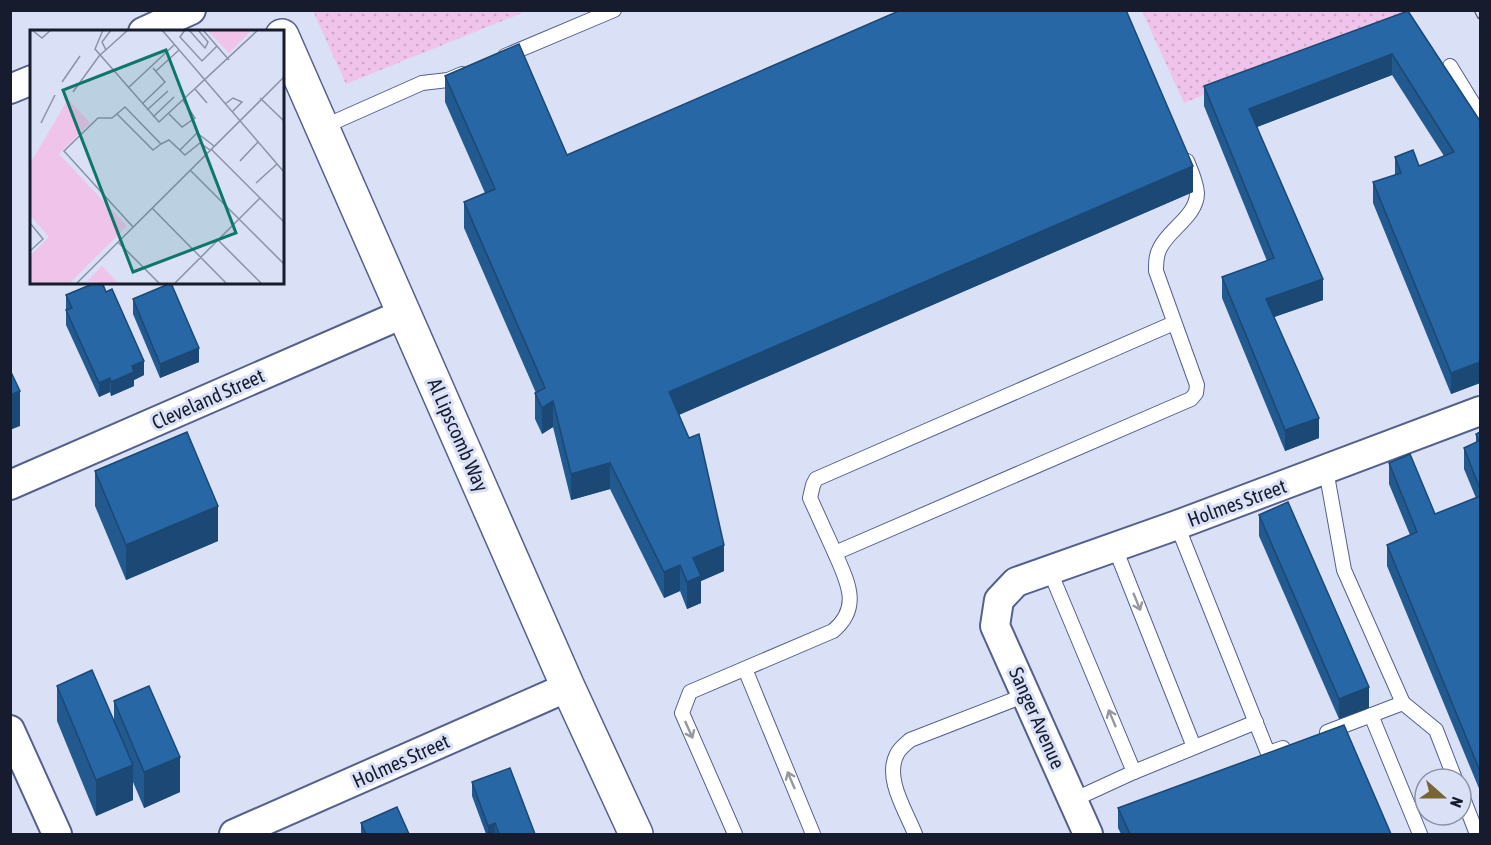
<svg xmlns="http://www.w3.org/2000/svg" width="1491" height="845" font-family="'Asap Condensed',sans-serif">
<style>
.grass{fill:url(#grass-dots)}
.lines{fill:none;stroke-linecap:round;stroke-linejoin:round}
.service-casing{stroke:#54618d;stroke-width:16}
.minor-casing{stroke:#54618d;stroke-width:32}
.tertiary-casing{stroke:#54618d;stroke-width:36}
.service{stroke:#fff;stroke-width:14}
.minor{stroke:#fff;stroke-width:28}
.tertiary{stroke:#fff;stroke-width:33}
.rail-casing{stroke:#595e72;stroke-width:7}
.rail{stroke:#dae1f6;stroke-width:4.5;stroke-dasharray:14;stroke-linecap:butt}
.wall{fill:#22598e}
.shaded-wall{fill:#1b4874}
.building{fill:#2767a5;stroke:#1b4874;stroke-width:1.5}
.oneway{stroke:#9698a1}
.labels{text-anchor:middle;stroke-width:6;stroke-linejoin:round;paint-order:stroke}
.street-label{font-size:20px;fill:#161b2e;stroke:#dae1f6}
.inset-road{fill:none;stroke:#8c92a6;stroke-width:1.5}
.view{fill:#0f766e;fill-opacity:0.15;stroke:#0f766e;stroke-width:3}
.inset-edge{fill:none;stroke:#161b2e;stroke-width:3}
</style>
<defs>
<pattern id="grass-dots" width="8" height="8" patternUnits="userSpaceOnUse" patternTransform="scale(1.5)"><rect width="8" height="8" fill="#f0c3ea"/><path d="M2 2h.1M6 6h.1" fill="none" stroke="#cda7c9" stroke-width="1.8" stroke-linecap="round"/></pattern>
</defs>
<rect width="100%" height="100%" fill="#dae1f6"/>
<g class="grass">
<polygon points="1407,10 1409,12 1184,103 1142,11"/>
<polygon points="313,11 527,11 346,84"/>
</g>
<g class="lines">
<defs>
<g id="service">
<polyline points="505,56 614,10"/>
<polyline points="1450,66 1480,115"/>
<polyline points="323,127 422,83 448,80 462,74"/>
<polyline points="1326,470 1344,570 1403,703 1436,730 1455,779"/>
<polyline points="1177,525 1268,753 1283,748"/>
<polyline points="1115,548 1194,747"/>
<polyline points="835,553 810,498 813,485 816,479 1174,323"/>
<polyline points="1049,569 1134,772"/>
<polyline points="745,669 813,834"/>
<polyline points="1371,715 1420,834"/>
<polyline points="1327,732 1403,703"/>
<polyline points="1461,793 1477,834"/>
<polyline points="1073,800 1134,772 1256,722"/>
<path d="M 735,834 L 682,713 L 690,692 L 833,631 C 862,607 847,581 835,553 L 1191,399 L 1196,393 L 1197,385 L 1156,271 C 1156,263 1156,255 1160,248 C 1169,229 1197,216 1197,193 C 1196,181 1191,171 1187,161"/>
<path d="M 915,834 C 906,811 884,778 897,754 C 900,748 906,744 910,740 L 1026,695"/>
</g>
<g id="minor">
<polyline points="143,32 191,10"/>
<polyline points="10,89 32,80"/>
<polyline points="10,485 405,313"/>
<polyline points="10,730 57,834"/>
<polyline points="234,834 568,687"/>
<polyline points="1088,834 995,626 999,600 1016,582 1177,525 1480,411"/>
</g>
<polyline id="tertiary" points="282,36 568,687 636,834"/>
</defs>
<use href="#service" class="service-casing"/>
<use href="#minor" class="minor-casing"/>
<use href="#tertiary" class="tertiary-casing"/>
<use href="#service" class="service"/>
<use href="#minor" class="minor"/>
<use href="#tertiary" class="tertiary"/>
<defs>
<polyline id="rail" points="1477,10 1480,16"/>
</defs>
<use href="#rail" class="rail-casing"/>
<use href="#rail" class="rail"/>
</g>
<g class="wall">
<polygon points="1408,11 1480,121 1480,383 1451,394 1373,203 1373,182 1395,175 1395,157 1419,166 1444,156 1392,75 1257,127 1323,300 1274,317 1319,438 1285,451 1222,298 1222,277 1267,261 1204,106 1204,86"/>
<polygon points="445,76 567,155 1193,192 679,415 724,571 701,581 701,603 687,609 680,591 664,598 610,489 571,500 553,427 542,434 535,419 535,393 536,393 464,228 464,202 485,193 445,102"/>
<polygon points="66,295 144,375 134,380 134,386 111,396 110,392 99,397 66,325"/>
<polygon points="133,299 199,362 160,378 133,314"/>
<polygon points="1480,432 1480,791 1387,566 1387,545 1410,535 1389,484 1389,463 1435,514 1476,498 1464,469 1464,448 1476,443 1476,434"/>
<polygon points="95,471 218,541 126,580 95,506"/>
<polygon points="1259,515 1369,708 1339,719 1259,536"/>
<polygon points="57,686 114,721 114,701 180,792 144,808 133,782 133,800 96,816 57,721"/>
<polygon points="472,782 535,834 486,834 472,796"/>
<polygon points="1118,808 1391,834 1121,834 1118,828"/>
<polygon points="361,823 409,834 361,834"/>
</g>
<g class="shaded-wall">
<polygon points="1392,54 1392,75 1249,130 1249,109"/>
<polygon points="1193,166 1193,192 669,419 669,392"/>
<polygon points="1323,279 1323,300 1266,320 1266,299"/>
<polygon points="199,348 199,362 160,378 160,364"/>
<polygon points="144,361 144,375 134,380 134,386 111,396 111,382 132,366"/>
<polygon points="1480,362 1480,383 1451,394 1451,373"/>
<polygon points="110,378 110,392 99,397 99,383"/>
<polygon points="20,391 20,426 10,430 10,395"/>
<polygon points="553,401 553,427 542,434 542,408"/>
<polygon points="1319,418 1319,438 1285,451 1285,430"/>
<polygon points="610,463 610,489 571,500 571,474"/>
<polygon points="218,506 218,541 126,580 126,545"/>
<polygon points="724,545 724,571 701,581 701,603 687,609 687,582 693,558"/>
<polygon points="680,565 680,591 664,598 664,572"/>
<polygon points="1369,687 1369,708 1339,719 1339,699"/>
<polygon points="180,757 180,792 144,808 144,772"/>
<polygon points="133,765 133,800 96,816 96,780"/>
<polygon points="495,823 495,834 488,834 488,826"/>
</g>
<g class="building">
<polygon points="901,10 1126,10 1193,166 669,392 689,438 699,434 724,545 693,558 701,576 687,582 680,565 664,572 610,463 571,474 553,401 542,408 535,393 545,388 464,202 495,189 445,76 519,44 567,155"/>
<polygon points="1408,11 1480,121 1480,362 1451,373 1373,182 1401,173 1395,157 1413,150 1419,166 1454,152 1392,54 1249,109 1323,279 1266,299 1319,418 1285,430 1222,277 1274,258 1204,86"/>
<polygon points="97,282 102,282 106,292 112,289 144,361 132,366 134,372 111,382 110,378 99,383 66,310 72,308 66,295"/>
<polygon points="171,283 199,348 160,364 133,299"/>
<polygon points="10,370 20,391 10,395"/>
<polygon points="187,432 218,506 126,545 95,471"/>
<polygon points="1480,432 1480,489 1464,448 1479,441 1476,434"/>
<polygon points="1410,454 1435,514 1480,496 1480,771 1387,545 1417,532 1389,463"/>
<polygon points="1288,502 1369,687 1339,699 1259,515"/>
<polygon points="92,670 133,765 96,780 57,686"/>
<polygon points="149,686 180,757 144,772 114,701"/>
<polygon points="1344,725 1391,834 1130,834 1118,808"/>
<polygon points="510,768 535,834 499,834 495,823 488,826 472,782"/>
<polygon points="397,807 409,834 366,834 361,823"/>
</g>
<defs><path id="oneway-shaft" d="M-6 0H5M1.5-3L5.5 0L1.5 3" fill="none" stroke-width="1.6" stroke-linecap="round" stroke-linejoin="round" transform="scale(1.5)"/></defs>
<g class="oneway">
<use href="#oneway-shaft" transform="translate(1137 602) rotate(68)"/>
<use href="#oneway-shaft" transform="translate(1112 718) rotate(-113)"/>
<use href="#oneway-shaft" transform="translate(689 730) rotate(66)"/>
<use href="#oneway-shaft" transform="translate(791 780) rotate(-113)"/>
</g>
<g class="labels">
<g class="street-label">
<text transform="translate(208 399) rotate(-24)" y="7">Cleveland Street</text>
<text transform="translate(458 435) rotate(66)" y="7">Al Lipscomb Way</text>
<text transform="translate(1237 503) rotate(-20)" y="7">Holmes Street</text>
<text transform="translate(1037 718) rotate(66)" y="7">Sanger Avenue</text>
<text transform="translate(401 761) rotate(-24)" y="7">Holmes Street</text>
</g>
</g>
<g transform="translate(30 30)">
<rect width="254" height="254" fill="#dae1f6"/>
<path d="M 177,0 L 222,0 L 199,23 ZM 38,69 L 60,93 L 29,124 L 97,196 L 40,253 L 4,253 L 0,249 L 0,226 L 19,207 L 0,185 L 0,134 ZM 72,236 L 88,253 L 57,251 Z" fill="#f0c3ea"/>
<path class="inset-road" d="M 2,0 L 12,8 L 21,0M 73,0 L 65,19 L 129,92 L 228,0M 132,0 L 254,142M 155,0 L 150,7 L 172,31 L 187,16M 159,0 L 175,18 L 178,12 L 168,0M 173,0 L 199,30M 76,20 L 72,12 L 81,0M 126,41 L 149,20M 32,52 L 50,26M 98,58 L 144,15M 165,59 L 177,73M 43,62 L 69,26 L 98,0M 230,68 L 254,91M 112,74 L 135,52 L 123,38M 195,74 L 203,68 L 212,72 L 202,82M 117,80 L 138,61M 87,84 L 123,120 L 131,114M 139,84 L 152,97 L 165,88 L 153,70M 123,87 L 144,67M 11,93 L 25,65M 181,119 L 254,192M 150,120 L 167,103 L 184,116M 210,131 L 228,112M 160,140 L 254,234M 226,153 L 247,134M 122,178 L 196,253M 0,193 L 13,209 L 0,221M 103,197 L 34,121 L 68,88 L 82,88 L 95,77 L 131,114 L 139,110 L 155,125 L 170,113 L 180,120M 188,210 L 231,253M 88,212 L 129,253M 47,253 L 254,47M 145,253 L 230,168"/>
<path class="view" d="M 136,20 L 206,203 L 103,242 L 33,60 Z"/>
<rect width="254" height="254" class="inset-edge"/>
</g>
<rect width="1491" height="845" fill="none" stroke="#161b2e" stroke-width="24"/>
<g transform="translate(1443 797) rotate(111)"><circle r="28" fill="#dae1f6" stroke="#8c92a6" stroke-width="1.5"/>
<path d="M0-4.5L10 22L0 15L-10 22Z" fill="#776634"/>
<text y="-9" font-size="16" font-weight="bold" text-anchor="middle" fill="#161b2e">N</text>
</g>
</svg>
